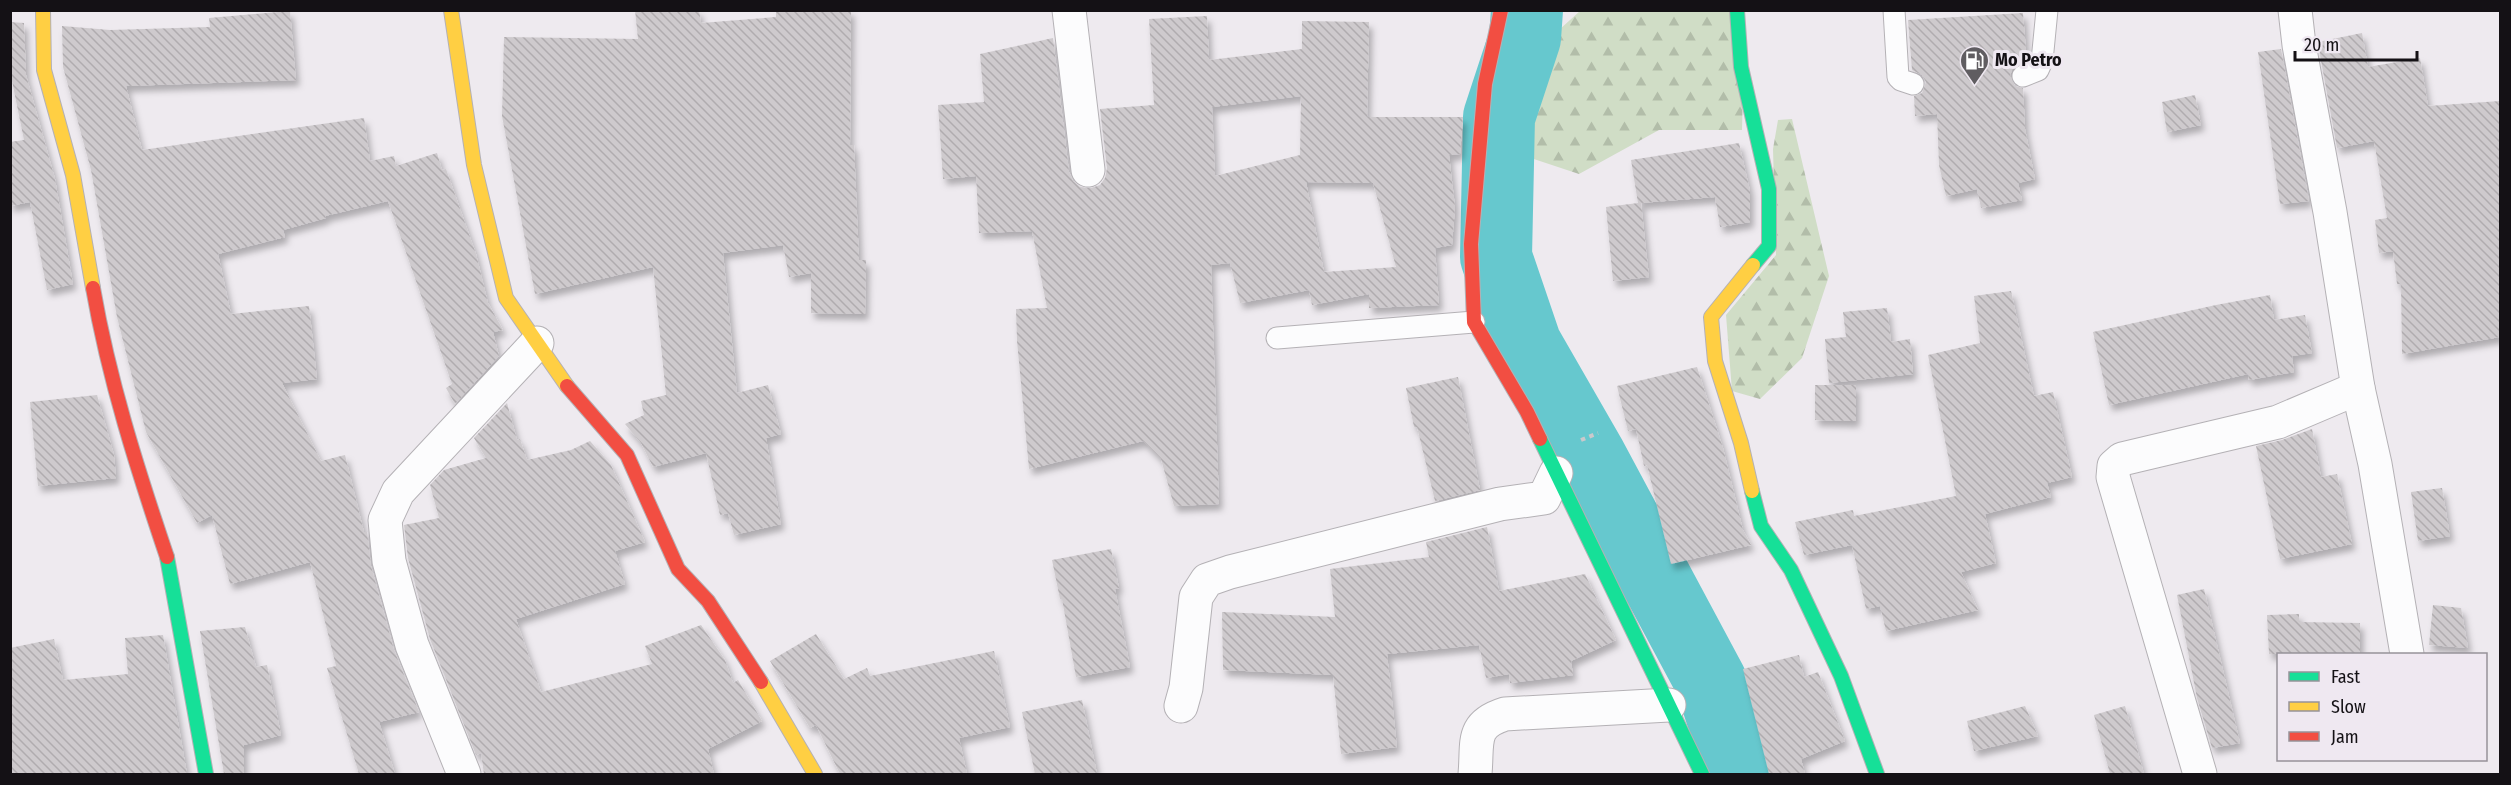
<svg xmlns="http://www.w3.org/2000/svg" width="2511" height="785" font-family="'Fira Sans Condensed',sans-serif">
<style>
.forest{fill:url(#forest-firs)}
.lines{fill:none;stroke-linecap:round;stroke-linejoin:round}
.river{stroke:#66c8ce;stroke-width:72}
.building{fill:url(#building-back-hatch);fill-rule:evenodd;filter:url(#shadow)}
.lane-casing{stroke:#b4b1b5;stroke-width:23}
.street-casing{stroke:#b4b1b5;stroke-width:35}
.fast-casing{stroke:#b4b1b5;stroke-width:16}
.slow-casing{stroke:#b4b1b5;stroke-width:16}
.jam-casing{stroke:#b4b1b5;stroke-width:16}
.path{stroke:#cbc9cb;stroke-width:4;stroke-dasharray:4.5 4.5;stroke-linecap:butt}
.lane{stroke:#fcfcfd;stroke-width:21}
.street{stroke:#fcfcfd;stroke-width:33}
.fast{stroke:#16e098;stroke-width:14}
.slow{stroke:#ffcf43;stroke-width:14}
.jam{stroke:#f24e42;stroke-width:14}
.labels{text-anchor:middle;stroke-width:6;stroke-linejoin:round;paint-order:stroke}
.poi-label{font-size:18px;font-weight:bold;fill:#141115;stroke:#efe8f1;text-anchor:start}
</style>
<defs>
<pattern id="forest-firs" width="22" height="20" patternUnits="userSpaceOnUse" patternTransform="scale(1.5)"><rect width="22" height="20" fill="#d0ddc6"/><path d="M5 1l3.5 6h-7zM16 11l3.5 6h-7z" fill="#b2bda9"/></pattern>
<pattern id="building-back-hatch" width="6" height="6" patternUnits="userSpaceOnUse" patternTransform="scale(1.5)"><rect width="6" height="6" fill="#cecacd"/><path d="M-1 5l2 2M0 0l6 6M5-1l2 2" fill="none" stroke="#b0acaf"/></pattern>
<filter id="shadow"><feDropShadow dx="3.5" dy="6" stdDeviation="3" flood-color="#0004"/></filter>
</defs>
<rect width="100%" height="100%" fill="#eeeaef"/>
<g class="forest">
<polygon points="1580,11 1745,11 1742,130 1659,130 1579,174 1513,152 1509,107 1539,48"/>
<polygon points="1792,119 1829,276 1802,358 1760,399 1732,391 1726,315 1776,255 1773,149 1778,120"/>
</g>
<g class="lines">
<polyline class="river" points="1527,10 1525,38 1499,117 1496,257 1526,345 1591,458 1711,682 1741,774"/>
</g>
<g class="building">
<polygon points="635,10 699,10 701,23 776,17 776,10 851,10 850,145 854,145 859,260 866,260 865,314 811,313 811,273 789,277 783,245 723,253 737,393 768,385 781,434 766,438 781,524 734,535 728,513 720,515 706,453 653,467 641,443 625,424 644,415 641,401 666,395 653,267 535,294 502,116 504,37 638,39"/>
<polygon points="290,11 296,80 126,86 142,150 364,118 370,161 394,156 396,166 437,153 442,170 446,169 476,254 488,303 503,330 493,332 499,356 455,404 446,388 452,384 388,201 325,216 326,218 283,230 285,237 218,254 231,314 309,306 317,379 282,383 321,461 345,455 364,532 367,532 371,566 394,650 419,712 379,722 395,774 359,774 327,668 336,666 310,562 230,584 212,515 197,523 146,432 117,317 91,170 63,67 62,26 110,30 210,27 209,18"/>
<polygon points="2023,13 2026,51 2021,52 2022,63 2013,68 2010,75 2015,86 2023,88 2025,129 2035,179 2018,183 2022,200 1981,208 1977,189 1946,196 1939,165 1937,114 1915,116 1914,96 1922,93 1926,82 1922,75 1912,70 1908,20"/>
<path d="M 1207,16 L 1209,60 L 1302,49 L 1302,21 L 1369,22 L 1367,117 L 1463,117 L 1460,154 L 1449,155 L 1455,207 L 1452,245 L 1435,248 L 1439,305 L 1369,308 L 1369,294 L 1312,305 L 1309,290 L 1240,303 L 1230,263 L 1211,265 L 1219,504 L 1174,506 L 1161,459 L 1143,441 L 1029,469 L 1017,341 L 1016,309 L 1047,308 L 1032,231 L 979,233 L 976,176 L 943,179 L 938,105 L 984,102 L 980,54 L 1053,38 L 1069,172 L 1073,181 L 1080,187 L 1091,188 L 1100,185 L 1105,178 L 1107,168 L 1100,109 L 1154,105 L 1149,19 ZM 1301,96 L 1300,155 L 1215,176 L 1212,107 ZM 1306,182 L 1373,183 L 1396,267 L 1324,272 Z"/>
<polygon points="10,22 24,23 26,75 55,179 73,284 47,290 30,202 10,206 10,142 24,140 10,71"/>
<polygon points="2362,33 2368,67 2420,58 2428,106 2500,101 2500,337 2402,354 2401,284 2397,284 2393,251 2379,253 2375,220 2387,218 2374,141 2337,148 2318,44 2318,42"/>
<polygon points="2281,49 2309,201 2280,204 2258,52"/>
<polygon points="2195,95 2201,125 2167,132 2162,102"/>
<polygon points="1739,143 1750,191 1750,222 1720,227 1715,197 1641,203 1649,277 1613,281 1606,207 1638,203 1631,160"/>
<polygon points="2011,291 2034,396 2053,392 2072,477 2047,483 2051,497 1985,514 1996,563 1961,572 1978,610 1886,631 1880,606 1866,609 1852,545 1804,555 1795,522 1853,510 1854,516 1956,496 1928,355 1980,343 1974,296"/>
<polygon points="2270,295 2274,320 2305,315 2312,353 2292,356 2294,372 2249,380 2248,374 2109,405 2093,332 2216,305"/>
<polygon points="1887,308 1891,342 1910,339 1913,374 1829,383 1825,339 1846,337 1843,312"/>
<polygon points="1697,367 1723,448 1743,530 1751,545 1671,564 1647,465 1644,466 1636,429 1628,431 1617,386"/>
<polygon points="1458,377 1480,490 1435,501 1417,427 1414,427 1406,388"/>
<polygon points="1815,385 1856,385 1856,421 1815,420"/>
<polygon points="97,395 114,455 116,478 38,486 30,402"/>
<polygon points="507,403 517,440 520,439 527,460 571,450 590,441 611,465 645,542 615,551 625,584 516,619 541,692 652,664 645,646 701,625 725,660 733,683 738,680 762,721 708,749 714,774 484,774 481,753 476,755 430,639 408,558 404,525 439,518 430,485 444,470 486,458 474,438"/>
<polygon points="2312,429 2321,477 2337,474 2352,544 2280,559 2256,446 2282,440"/>
<polygon points="2442,488 2450,536 2418,541 2411,492"/>
<polygon points="1487,527 1499,591 1585,574 1616,640 1571,661 1573,675 1510,683 1509,674 1486,678 1479,645 1387,654 1397,747 1341,754 1333,675 1223,670 1222,612 1335,617 1330,569 1429,557 1426,542"/>
<polygon points="1111,549 1119,588 1115,589 1130,667 1076,677 1062,599 1060,599 1052,560"/>
<polygon points="2204,589 2240,743 2212,748 2197,698 2177,595"/>
<polygon points="2433,605 2461,608 2468,648 2429,645"/>
<polygon points="2299,614 2299,622 2360,623 2360,654 2269,654 2267,615"/>
<polygon points="245,627 256,667 267,665 281,735 244,745 244,774 224,774 200,631"/>
<polygon points="816,634 844,679 867,668 870,676 994,651 1010,727 959,738 967,774 840,774 816,725 810,728 770,661"/>
<polygon points="163,635 187,774 10,774 10,648 54,639 63,680 128,674 125,638"/>
<polygon points="1799,655 1804,677 1818,672 1845,741 1801,759 1805,774 1769,774 1743,669"/>
<polygon points="1082,700 1097,774 1035,774 1022,712"/>
<polygon points="2025,706 2038,736 1974,751 1967,721"/>
<polygon points="2125,706 2144,774 2110,774 2094,715"/>
</g>
<g class="lines">
<defs>
<g id="lane">
<polyline points="1894,10 1898,77 1901,80 1913,84"/>
<polyline points="2023,76 2038,70 2042,61 2047,10"/>
<polyline points="1277,338 1474,322"/>
</g>
<g id="street">
<polyline points="1069,10 1088,170"/>
<polyline points="2295,10 2299,45 2330,212 2358,388 2375,464 2407,654"/>
<polyline points="1181,706 1186,688 1196,597 1207,580 1230,572 1500,504 1544,498 1556,473"/>
<polyline points="464,774 412,645 389,561 385,520 398,492 537,343"/>
<path d="M 1475,774 C 1478,742 1470,725 1505,714 L 1669,705"/>
<polyline points="2200,774 2113,477 2114,466 2122,459 2278,422 2358,388"/>
</g>
<g id="fast">
<polyline points="1737,10 1741,67 1769,189 1769,246 1753,265"/>
<polyline points="1540,439 1702,774"/>
<polyline points="1752,491 1761,526 1791,570 1841,676 1877,774"/>
<polyline points="167,557 206,774"/>
</g>
<g id="slow">
<polyline points="43,10 44,70 73,175 93,288"/>
<polyline points="451,10 474,165 506,298 567,386"/>
<polyline points="1752,491 1741,443 1715,361 1711,317 1753,265"/>
<polyline points="761,682 815,774"/>
</g>
<g id="jam">
<polyline points="1501,10 1485,84 1471,244 1474,322 1527,412 1540,439"/>
<path d="M 93,288 C 109,380 137,468 167,557"/>
<polyline points="567,386 627,455 678,569 708,601 761,682"/>
</g>
</defs>
<use href="#lane" class="lane-casing"/>
<use href="#street" class="street-casing"/>
<use href="#fast" class="fast-casing"/>
<use href="#slow" class="slow-casing"/>
<use href="#jam" class="jam-casing"/>
<polyline class="path" points="1581,440 1598,433"/>
<use href="#lane" class="lane"/>
<use href="#street" class="street"/>
<use href="#fast" class="fast"/>
<use href="#slow" class="slow"/>
<use href="#jam" class="jam"/>
</g>
<defs>
<symbol id="fuel-pin" viewBox="-11 -11 22 30"><path d="M0 17L-7.5 6A9.5 9.5 0 1 1 7.5 6Z" fill="#605d61" stroke="#efe8f1"/><path d="M-5.5-6h7V0h2V4h1.3V-2.5L3-4.5l.8-.8L6-3V5H2.5V1h-1V6h-7ZM-4.2-4.7v3.2H.2V-4.7Z" fill="#fff"/></symbol>
</defs>
<g fill-rule="evenodd">
<use href="#fuel-pin" x="1958" y="44" width="33" height="45"/>
</g>
<g class="labels">
<g class="poi-label">
<text x="1995" y="66">Mo Petro</text>
</g>
</g>
<rect width="2511" height="785" fill="none" stroke="#141115" stroke-width="24"/>
<rect x="2277" y="653" width="210" height="108" fill="#efe8f1" stroke="#979299" stroke-width="1.5"/>
<rect x="2289" y="672" width="30" height="9" fill="#16e098" stroke="#979299" stroke-width="1.5"/>
<text x="2331" y="683" font-size="18" fill="#141115">Fast</text>
<rect x="2289" y="702" width="30" height="9" fill="#ffcf43" stroke="#979299" stroke-width="1.5"/>
<text x="2331" y="713" font-size="18" fill="#141115">Slow</text>
<rect x="2289" y="732" width="30" height="9" fill="#f24e42" stroke="#979299" stroke-width="1.5"/>
<text x="2331" y="743" font-size="18" fill="#141115">Jam</text>
<path d="M2295 51v9h122v-9" fill="none" stroke="#141115" stroke-width="3"/>
<text x="2304" y="51" font-size="18" fill="#141115" stroke="#efe8f1" stroke-width="4.5" paint-order="stroke">20 m</text>
</svg>
